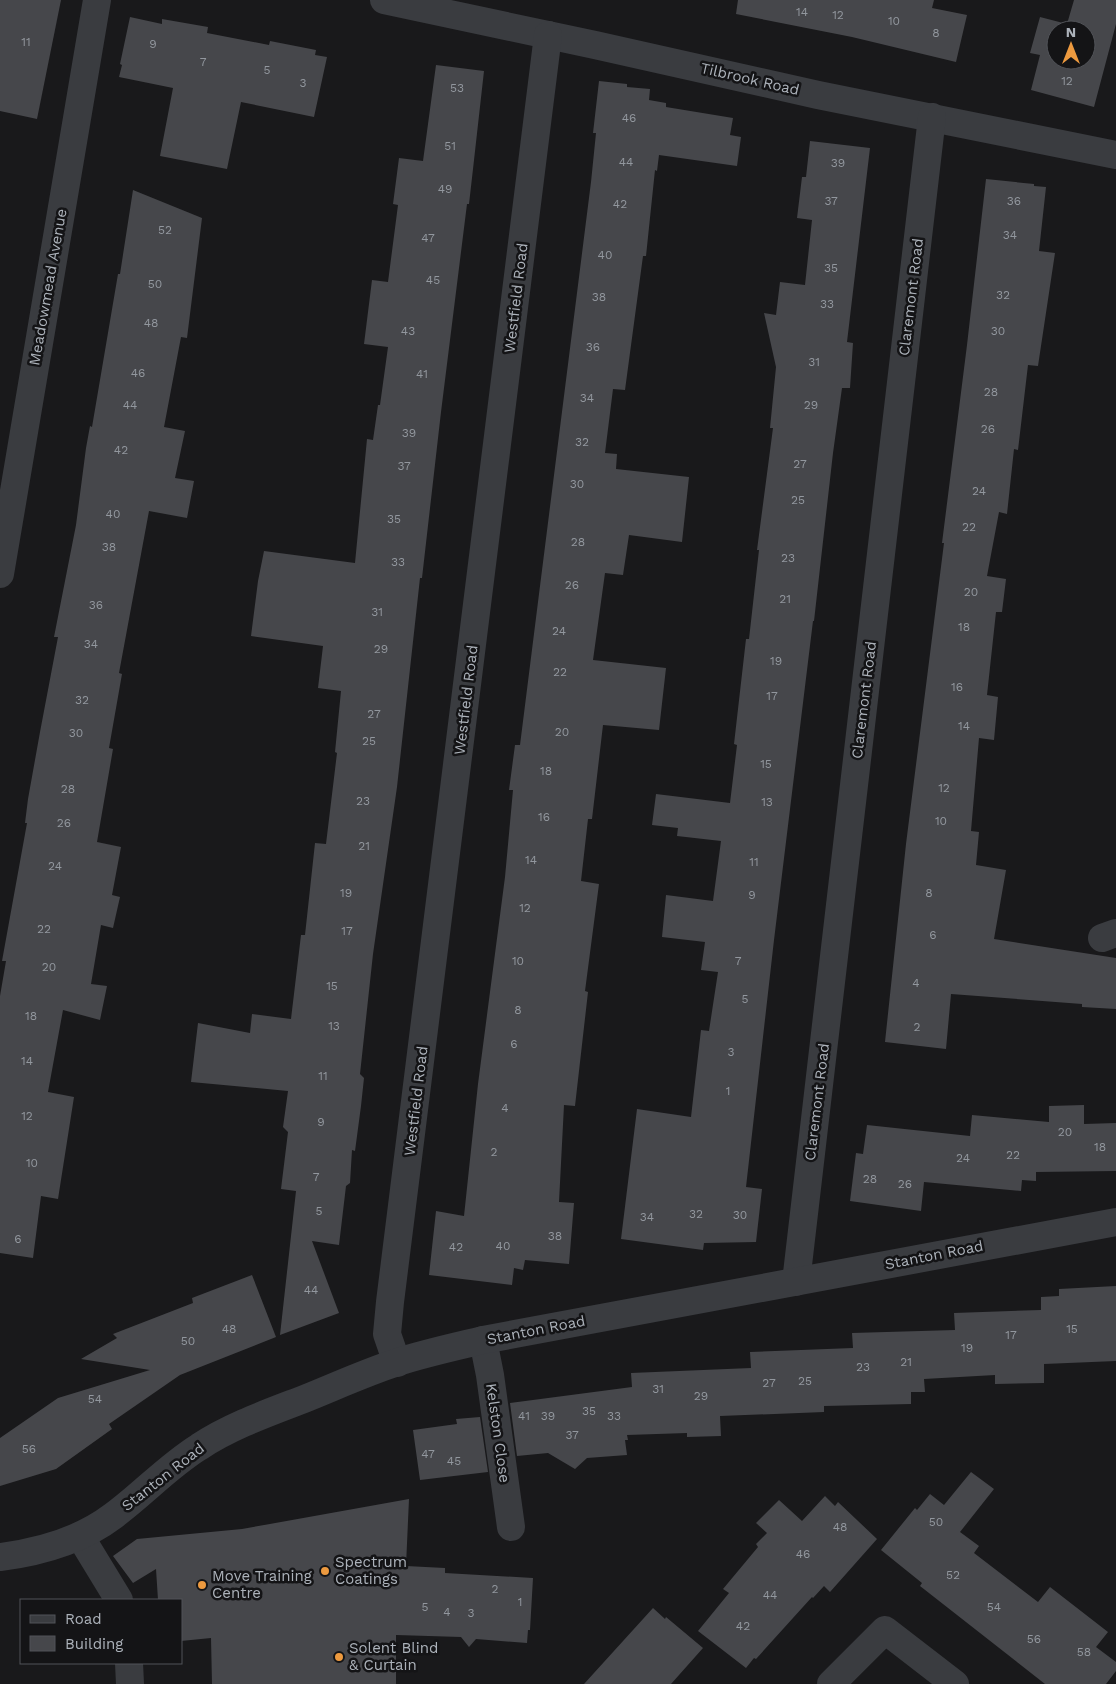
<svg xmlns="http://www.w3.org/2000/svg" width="1116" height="1684" font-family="'Work Sans',sans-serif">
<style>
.building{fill:#46474b;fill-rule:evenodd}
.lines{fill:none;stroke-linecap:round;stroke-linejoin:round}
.minor{stroke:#3a3c40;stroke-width:28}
.poi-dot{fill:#ed9a3f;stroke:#141416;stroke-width:2}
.labels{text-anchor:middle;stroke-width:5;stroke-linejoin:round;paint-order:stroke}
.number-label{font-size:12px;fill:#92979e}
.street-label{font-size:15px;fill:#acb2ba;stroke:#141416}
.poi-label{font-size:15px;fill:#acb2ba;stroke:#141416;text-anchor:start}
</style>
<rect width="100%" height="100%" fill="#19191b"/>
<g class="building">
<polygon points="0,0 61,0 37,119 0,111"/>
<polygon points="738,0 934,0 932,8 967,15 956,62 852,37 736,14"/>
<path d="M 1074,0 L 1116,0 L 1116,24 L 1094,107 L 1031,90 L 1040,55 L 1030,53 L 1040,17 L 1067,24 ZM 1056,30 L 1086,30 L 1086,60 L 1056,60 Z"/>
<polygon points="130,17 162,24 162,19 208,27 207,33 269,45 270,41 316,50 315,55 327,57 314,117 241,102 227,169 160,156 173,88 119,77 122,65 120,64"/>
<polygon points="436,65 484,71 473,169 469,204 467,204 441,412 422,578 420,578 397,787 373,954 360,1074 364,1078 361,1106 355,1151 352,1150 350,1183 346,1186 339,1245 312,1241 339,1313 280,1335 296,1191 281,1189 288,1132 283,1127 288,1091 191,1082 198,1023 250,1033 252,1014 291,1019 301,935 305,935 315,843 326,844 337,753 335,752 341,691 318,688 323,646 251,636 258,581 264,551 355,563 367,439 373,440 378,405 380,405 388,347 364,344 372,280 388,282 398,205 393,204 399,158 423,161"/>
<polygon points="599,81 627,84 627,87 650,89 649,100 666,103 666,107 733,118 730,135 741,137 737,166 659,155 657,171 655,170 646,256 643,256 625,390 613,389 605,453 617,454 616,469 689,477 682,542 629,535 623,575 605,573 593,660 666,668 659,730 603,725 592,819 588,819 581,881 599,884 585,991 588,992 575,1106 564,1105 559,1202 574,1203 569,1264 525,1260 523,1270 514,1268 512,1285 429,1275 436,1211 464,1216 478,1084 505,877 513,790 509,790 515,745 520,745 539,594 591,182 596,133 593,133"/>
<polygon points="810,141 870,148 847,342 853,343 850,388 842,388 833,453 814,621 813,621 774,940 746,1187 762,1189 756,1242 704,1243 703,1250 621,1239 637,1109 691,1117 701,1030 709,1031 718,972 701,970 705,942 662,937 666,895 713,901 721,841 677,836 678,828 652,825 656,794 730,803 737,745 734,744 746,639 749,639 759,550 757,550 773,428 770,428 776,367 764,313 776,315 780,282 805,285 812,220 797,218 802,177 806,177"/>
<polygon points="986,179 1034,184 1034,186 1046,187 1039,251 1055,253 1038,366 1028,365 1018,450 1014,449 1007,514 999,512 987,576 1006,579 1002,612 996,612 987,695 998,697 994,740 979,738 971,831 979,832 976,865 1006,870 994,939 1116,958 1116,1009 1082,1007 1082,1004 951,994 946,1049 885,1042 906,844 944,543 942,543 967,345"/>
<polygon points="133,190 202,218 187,338 181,337 164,427 185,431 175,478 194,481 187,518 149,511 119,673 122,674 109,748 113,749 97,842 121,847 112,895 120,897 113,928 101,925 91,984 107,986 100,1020 63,1010 48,1092 74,1097 58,1199 41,1196 33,1258 0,1253 0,996 6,961 2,961 27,823 25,823 28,799 40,732 58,637 54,637 76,525 86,448 90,426 92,427 118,274 120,274"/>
<polygon points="1084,1105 1084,1124 1116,1123 1116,1171 1036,1172 1036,1181 1022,1180 1021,1191 924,1182 921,1211 850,1201 856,1153 863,1154 867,1125 970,1136 972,1115 1049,1122 1049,1106"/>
<polygon points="252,1275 276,1337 180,1375 109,1424 112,1429 56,1469 0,1486 0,1438 58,1398 150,1370 81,1359 117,1338 113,1334 193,1303 192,1298"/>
<polygon points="1116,1286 1116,1361 1044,1364 1044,1383 995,1384 995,1375 924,1379 925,1392 911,1392 911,1404 824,1406 824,1412 720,1416 721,1436 687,1437 687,1433 627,1435 628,1440 625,1440 627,1455 587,1458 575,1469 548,1453 517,1456 510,1403 632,1387 631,1373 751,1368 750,1352 853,1348 852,1333 955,1330 954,1313 1041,1310 1041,1297 1059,1296 1059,1289"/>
<polygon points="480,1417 488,1472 420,1480 413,1430 457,1424 456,1419"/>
<polygon points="971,1472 994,1489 960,1532 979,1546 974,1553 1038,1602 1050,1587 1108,1632 1096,1647 1116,1662 1116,1671 1106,1684 1045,1684 920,1586 922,1583 881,1550 915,1508 917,1510 930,1494 944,1505"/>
<polygon points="825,1496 835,1506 838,1502 877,1539 830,1592 824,1586 813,1598 812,1597 756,1659 754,1658 746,1668 698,1631 729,1593 723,1589 758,1547 756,1544 767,1533 756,1523 779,1500 802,1521"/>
<polygon points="409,1499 406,1566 445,1568 445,1573 533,1578 530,1630 528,1630 527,1643 476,1639 469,1647 461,1637 396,1635 396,1684 212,1684 211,1638 181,1641 181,1600 158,1600 156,1569 133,1583 113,1556 137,1539 242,1529"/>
<polygon points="653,1608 665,1619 666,1617 703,1648 671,1684 584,1684"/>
</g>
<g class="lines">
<g class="minor">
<polyline points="384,0 595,45 818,95 1116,155"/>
<polyline points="0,574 97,0"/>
<polyline points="1102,938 1116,933"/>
<polyline points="796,1282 932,117"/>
<polyline points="483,1340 490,1375 511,1527"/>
<polyline points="397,1363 387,1334 390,1302 548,35"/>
<polyline points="80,1536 119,1600"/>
<path d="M 0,1557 C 40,1552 80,1541 113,1516 C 143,1494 167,1467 199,1447 C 229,1427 265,1414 299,1401 C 332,1388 364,1373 398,1362 C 426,1353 454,1347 483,1340 L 1116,1222"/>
<polyline points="129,1663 130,1684"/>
<polyline points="831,1684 885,1630 955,1684"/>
</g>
</g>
<g class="poi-dot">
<circle cx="325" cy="1571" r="5"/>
<circle cx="202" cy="1585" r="5"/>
<circle cx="339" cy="1657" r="5"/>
</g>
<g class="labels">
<g class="number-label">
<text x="802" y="16">14</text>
<text x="838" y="19">12</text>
<text x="894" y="25">10</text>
<text x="936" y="37">8</text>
<text x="26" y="46">11</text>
<text x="153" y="48">9</text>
<text x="203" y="66">7</text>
<text x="267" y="74">5</text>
<text x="1067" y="85">12</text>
<text x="303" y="87">3</text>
<text x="457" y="92">53</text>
<text x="629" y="122">46</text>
<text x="450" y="150">51</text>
<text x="626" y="166">44</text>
<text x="838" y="167">39</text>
<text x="445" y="193">49</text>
<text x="831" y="205">37</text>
<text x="1014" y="205">36</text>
<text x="620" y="208">42</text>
<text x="165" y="234">52</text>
<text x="1010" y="239">34</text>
<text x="428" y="242">47</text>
<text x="605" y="259">40</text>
<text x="831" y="272">35</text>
<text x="433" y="284">45</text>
<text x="155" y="288">50</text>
<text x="1003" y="299">32</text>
<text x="599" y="301">38</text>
<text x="827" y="308">33</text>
<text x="151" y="327">48</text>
<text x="408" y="335">43</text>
<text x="998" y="335">30</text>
<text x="593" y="351">36</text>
<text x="814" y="366">31</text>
<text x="138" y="377">46</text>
<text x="422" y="378">41</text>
<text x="991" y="396">28</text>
<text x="587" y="402">34</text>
<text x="130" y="409">44</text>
<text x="811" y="409">29</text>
<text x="988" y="433">26</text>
<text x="409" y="437">39</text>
<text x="582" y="446">32</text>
<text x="121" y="454">42</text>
<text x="800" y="468">27</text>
<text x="404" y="470">37</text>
<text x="577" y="488">30</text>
<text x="979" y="495">24</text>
<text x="798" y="504">25</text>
<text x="113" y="518">40</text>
<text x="394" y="523">35</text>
<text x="969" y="531">22</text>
<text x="578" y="546">28</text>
<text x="109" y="551">38</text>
<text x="788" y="562">23</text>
<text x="398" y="566">33</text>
<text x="572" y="589">26</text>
<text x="971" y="596">20</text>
<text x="785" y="603">21</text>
<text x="96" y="609">36</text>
<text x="377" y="616">31</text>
<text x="964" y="631">18</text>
<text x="559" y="635">24</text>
<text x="91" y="648">34</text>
<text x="381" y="653">29</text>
<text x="776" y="665">19</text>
<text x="560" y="676">22</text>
<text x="957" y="691">16</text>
<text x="772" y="700">17</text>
<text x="82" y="704">32</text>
<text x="374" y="718">27</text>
<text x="964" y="730">14</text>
<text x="562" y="736">20</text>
<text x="76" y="737">30</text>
<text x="369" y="745">25</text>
<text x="766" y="768">15</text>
<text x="546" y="775">18</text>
<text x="944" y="792">12</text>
<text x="68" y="793">28</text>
<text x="363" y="805">23</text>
<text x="767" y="806">13</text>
<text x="544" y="821">16</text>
<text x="941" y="825">10</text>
<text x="64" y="827">26</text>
<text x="364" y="850">21</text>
<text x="531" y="864">14</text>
<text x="754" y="866">11</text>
<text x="55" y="870">24</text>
<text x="346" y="897">19</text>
<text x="929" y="897">8</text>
<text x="752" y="899">9</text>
<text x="525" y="912">12</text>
<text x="44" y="933">22</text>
<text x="347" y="935">17</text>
<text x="933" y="939">6</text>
<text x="518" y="965">10</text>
<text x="738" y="965">7</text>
<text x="49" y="971">20</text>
<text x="916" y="987">4</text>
<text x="332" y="990">15</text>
<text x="745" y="1003">5</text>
<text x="518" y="1014">8</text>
<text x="31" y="1020">18</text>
<text x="334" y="1030">13</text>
<text x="917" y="1031">2</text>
<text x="514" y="1048">6</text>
<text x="731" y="1056">3</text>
<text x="27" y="1065">14</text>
<text x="323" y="1080">11</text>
<text x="728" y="1095">1</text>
<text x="505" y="1112">4</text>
<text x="27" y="1120">12</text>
<text x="321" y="1126">9</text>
<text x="1065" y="1136">20</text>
<text x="1100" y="1151">18</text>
<text x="494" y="1156">2</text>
<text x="1013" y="1159">22</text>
<text x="963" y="1162">24</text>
<text x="32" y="1167">10</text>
<text x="316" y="1181">7</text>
<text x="870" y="1183">28</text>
<text x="905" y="1188">26</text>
<text x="319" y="1215">5</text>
<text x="696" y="1218">32</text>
<text x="740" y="1219">30</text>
<text x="647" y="1221">34</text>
<text x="555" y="1240">38</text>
<text x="18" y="1243">6</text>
<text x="503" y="1250">40</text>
<text x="456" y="1251">42</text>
<text x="311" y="1294">44</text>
<text x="229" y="1333">48</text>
<text x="1072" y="1333">15</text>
<text x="1011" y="1339">17</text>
<text x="188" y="1345">50</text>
<text x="967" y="1352">19</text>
<text x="906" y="1366">21</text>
<text x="863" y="1371">23</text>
<text x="805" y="1385">25</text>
<text x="769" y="1387">27</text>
<text x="658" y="1393">31</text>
<text x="701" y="1400">29</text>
<text x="95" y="1403">54</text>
<text x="589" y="1415">35</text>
<text x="524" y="1420">41</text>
<text x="548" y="1420">39</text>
<text x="614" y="1420">33</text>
<text x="572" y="1439">37</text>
<text x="29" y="1453">56</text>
<text x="428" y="1458">47</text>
<text x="454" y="1465">45</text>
<text x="936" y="1526">50</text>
<text x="840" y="1531">48</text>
<text x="803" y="1558">46</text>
<text x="953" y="1579">52</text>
<text x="495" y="1593">2</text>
<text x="770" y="1599">44</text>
<text x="520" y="1606">1</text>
<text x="425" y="1611">5</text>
<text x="994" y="1611">54</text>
<text x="447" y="1616">4</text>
<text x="471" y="1617">3</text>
<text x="743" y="1630">42</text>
<text x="1034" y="1643">56</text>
<text x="1084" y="1656">58</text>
</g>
<g class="street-label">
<text transform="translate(750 79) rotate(13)" y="5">Tilbrook Road</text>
<text transform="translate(48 287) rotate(-80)" y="5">Meadowmead Avenue</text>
<text transform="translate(911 297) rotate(-83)" y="5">Claremont Road</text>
<text transform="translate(516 298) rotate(-83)" y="5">Westfield Road</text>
<text transform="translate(466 700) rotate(-83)" y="5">Westfield Road</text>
<text transform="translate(864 700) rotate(-83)" y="5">Claremont Road</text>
<text transform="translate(416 1101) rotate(-83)" y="5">Westfield Road</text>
<text transform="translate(817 1102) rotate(-83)" y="5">Claremont Road</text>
<text transform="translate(934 1255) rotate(-11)" y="5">Stanton Road</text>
<text transform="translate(536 1330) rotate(-11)" y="5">Stanton Road</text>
<text transform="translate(498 1433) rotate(82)" y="5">Kelston Close</text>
<text transform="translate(163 1477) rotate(-38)" y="5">Stanton Road</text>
</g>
<g class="poi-label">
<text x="335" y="1567">Spectrum<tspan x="335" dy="17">Coatings</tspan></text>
<text x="212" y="1581">Move Training<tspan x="212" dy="17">Centre</tspan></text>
<text x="349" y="1653">Solent Blind<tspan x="349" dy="17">&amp; Curtain</tspan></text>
</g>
</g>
<rect x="20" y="1599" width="162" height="65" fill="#141416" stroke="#515358"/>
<rect x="30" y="1615" width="25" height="8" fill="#3a3c40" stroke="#515358"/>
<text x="65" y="1624" font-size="15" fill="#acb2ba">Road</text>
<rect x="30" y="1636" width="25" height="15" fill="#46474b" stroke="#515358"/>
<text x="65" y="1649" font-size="15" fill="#acb2ba">Building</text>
<g transform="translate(1071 45)"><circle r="24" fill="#141416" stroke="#515358"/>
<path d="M0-4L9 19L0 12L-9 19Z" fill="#ed9a3f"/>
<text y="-8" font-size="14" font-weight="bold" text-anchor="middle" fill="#acb2ba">N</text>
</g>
</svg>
